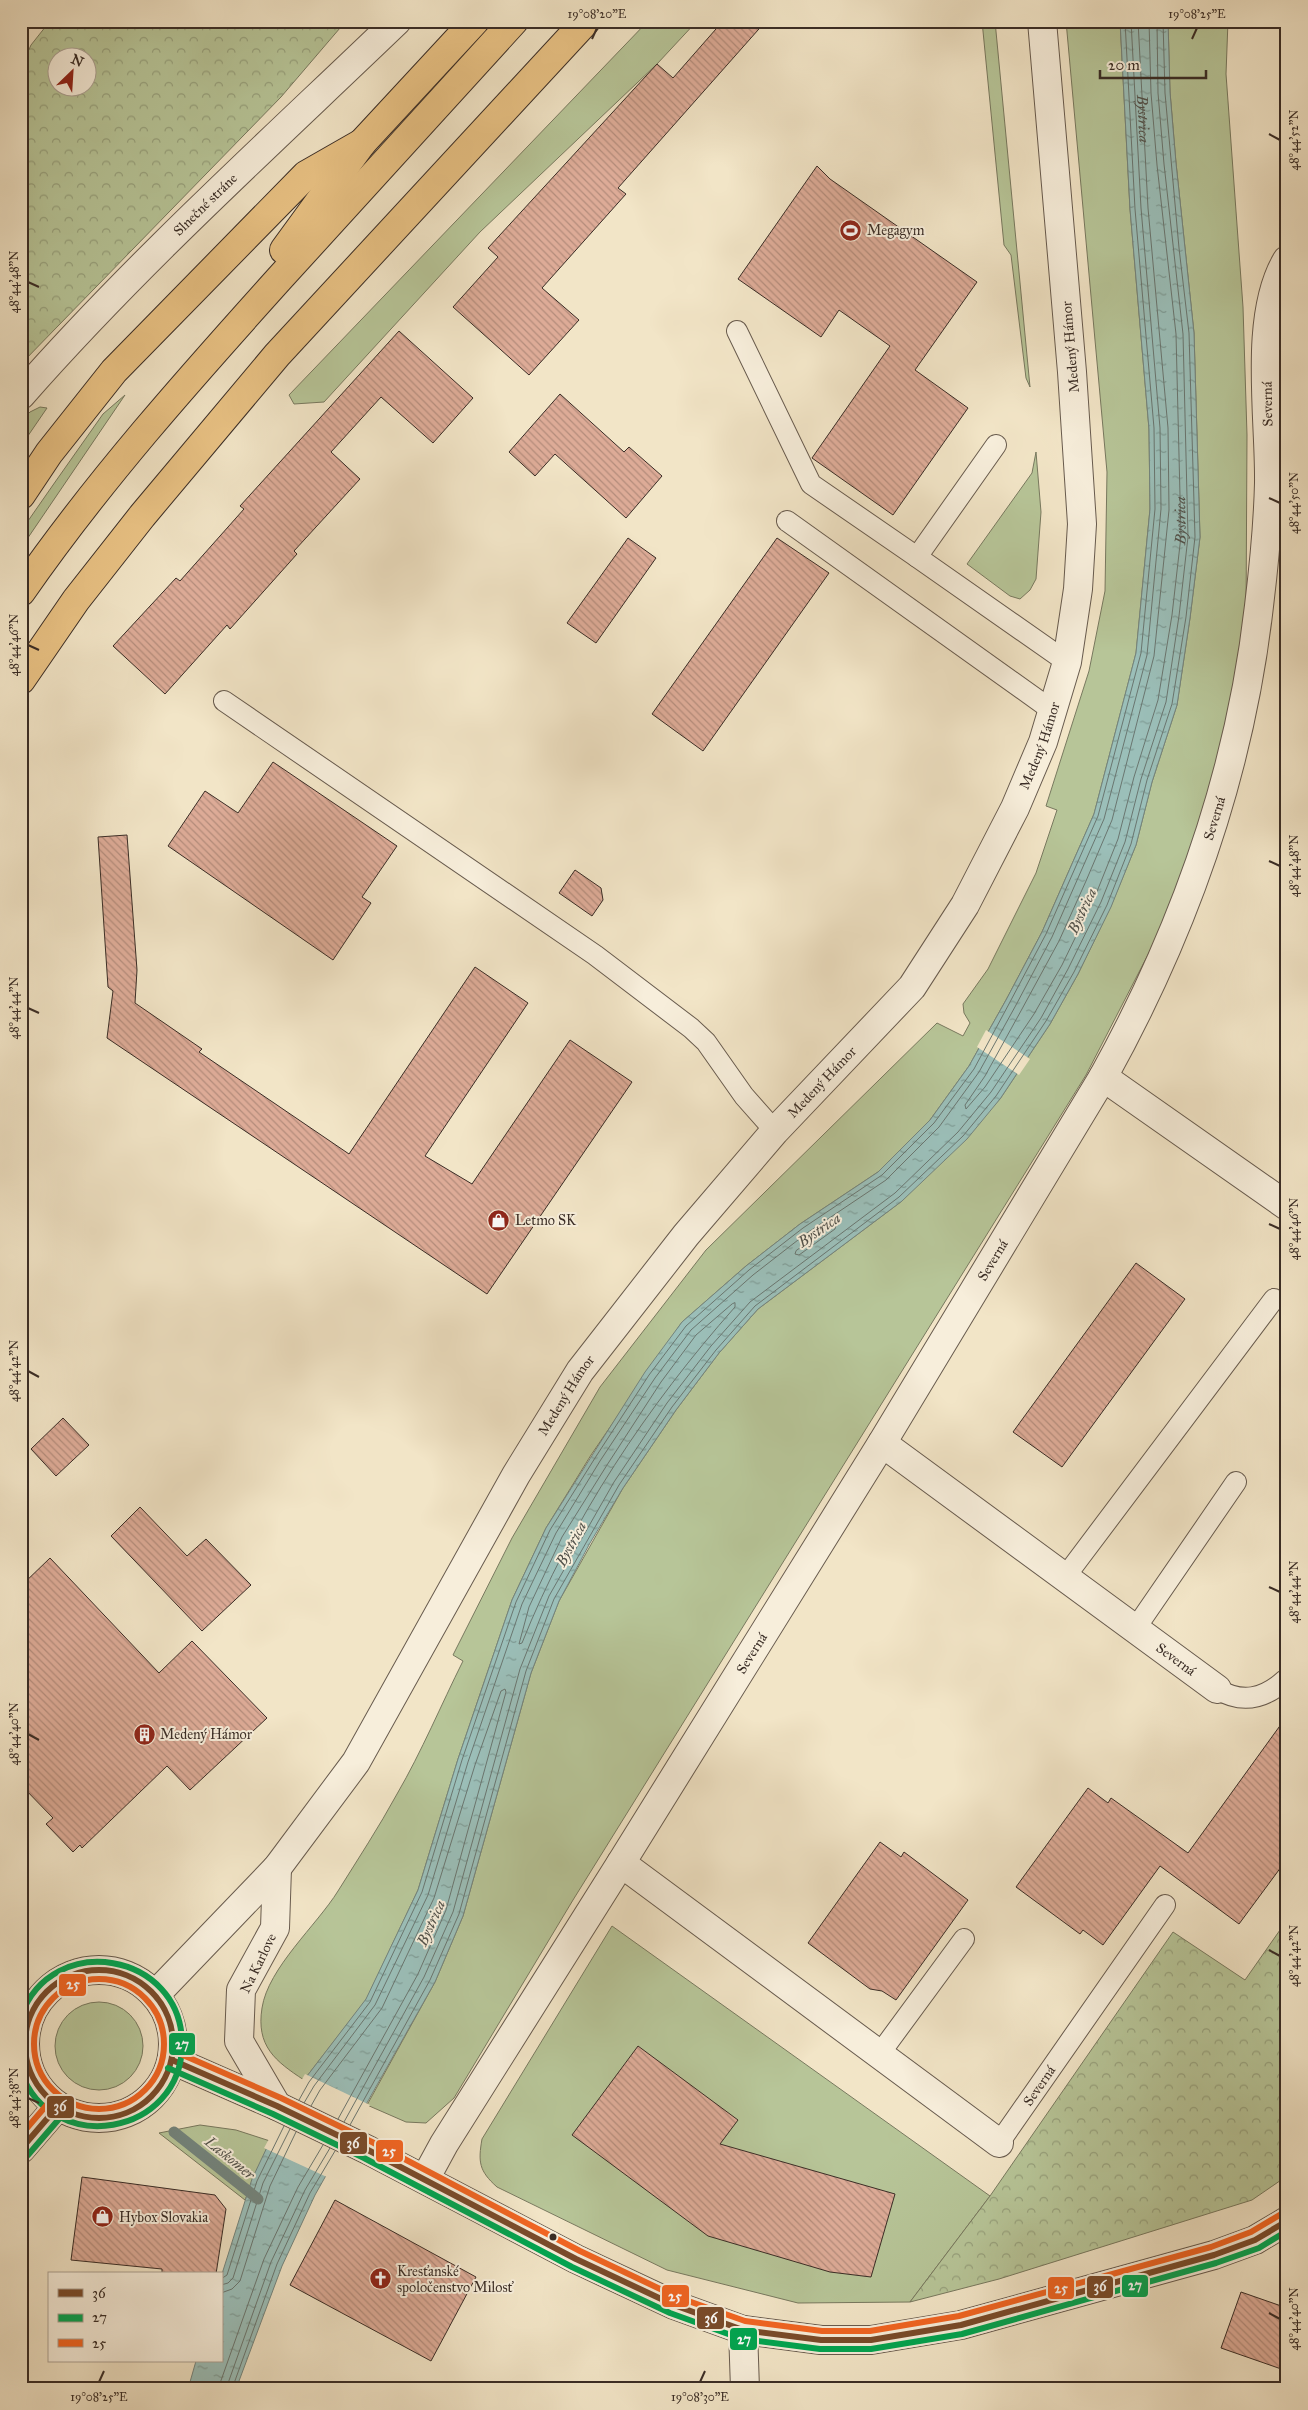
<svg xmlns="http://www.w3.org/2000/svg" width="1308" height="2410" font-family="'IM FELL Great Primer',serif">
<style>
.green{fill:#b7c598;stroke:#78795f}
.forest{fill:url(#forest-crowns);stroke:#78795f;fill-rule:evenodd}
.water{fill:url(#water-ripples);stroke:#74857e}
.pier{fill:#f2e5c7}
.lines{fill:none;stroke-linecap:round;stroke-linejoin:round}
.shore{stroke:#6a7670;stroke-width:1}
.stream{stroke:#74857e;stroke-width:11}
.building{fill:url(#building-back-hatch);stroke:#3a2d26}
.service-casing{stroke:#685b4e;stroke-width:22}
.minor-casing{stroke:#685b4e;stroke-width:30}
.tertiary-casing{stroke:#685b4e;stroke-width:30}
.motorway-casing{stroke:#3a2d26;stroke-width:30}
.service{stroke:#f7eedb;stroke-width:20}
.minor{stroke:#f7eedb;stroke-width:28}
.tertiary{stroke:#f7eedb;stroke-width:28}
.motorway{stroke:#e9c284;stroke-width:28}
.bus-1-casing{stroke:#f7eedb;stroke-width:10}
.bus-2-casing{stroke:#f7eedb;stroke-width:10}
.bus-3-casing{stroke:#f7eedb;stroke-width:10}
.bus-1{stroke:#7a4b2a;stroke-width:6}
.bus-2{stroke:#00a651;stroke-width:6}
.bus-3{stroke:#f26522;stroke-width:6}
.ticks{fill:none;stroke:#3a2d26;stroke-width:2}
.bus-dot{fill:#3a2d26;stroke:#f7eedb;stroke-width:2}
.labels{text-anchor:middle;stroke-width:4;stroke-linejoin:round;paint-order:stroke}
.street-label{font-size:14px;fill:#3a2d26;stroke:#f7eedb}
.poi-label{font-size:14px;fill:#3a2d26;stroke:#f7eedb;text-anchor:start}
.water-label{font-size:15px;font-style:italic;fill:#52524b;stroke:#f7eedb}
.line-badge{stroke:#f7eedb;stroke-width:2}
.badge-label{font-size:14px;text-anchor:middle;font-weight:bold;fill:#fff}
.neatline{fill:none;stroke:#3a2d26;stroke-width:2}
.ticks-label{font-size:12px;text-anchor:middle;fill:#3a2d26}
</style>
<defs>
<pattern id="forest-crowns" width="20" height="18" patternUnits="userSpaceOnUse" patternTransform="scale(1.25)"><rect width="20" height="18" fill="#b7c598"/><path d="M2 6a3 3 0 1 1 6 0M12 15a3 3 0 1 1 6 0" fill="none" stroke="#96a07c"/></pattern>
<pattern id="water-ripples" width="26" height="14" patternUnits="userSpaceOnUse" patternTransform="scale(1.25)"><rect width="26" height="14" fill="#9bbfb9"/><path d="M2 4q2-2 4 0t4 0M15 11q2-2 4 0t4 0" fill="none" stroke="#7f9c96"/></pattern>
<pattern id="building-back-hatch" width="6" height="6" patternUnits="userSpaceOnUse" patternTransform="scale(1.25)"><rect width="6" height="6" fill="#ddab97"/><path d="M-1 5l2 2M0 0l6 6M5-1l2 2" fill="none" stroke="#b48c7b"/></pattern>
</defs>
<rect width="100%" height="100%" fill="#f2e5c7"/>
<filter id="stains"><feTurbulence type="fractalNoise" baseFrequency=".004" numOctaves="4"/><feColorMatrix values="0 0 0 0 .2 0 0 0 0 .09 0 0 0 0 .02 0 0 0 .5 -.17"/></filter>
<radialGradient id="worn" r=".72"><stop offset=".6" stop-color="#630" stop-opacity="0"/><stop offset="1" stop-color="#630" stop-opacity=".3"/></radialGradient>
<g class="green">
<polygon points="648,21 697,21 657,64 480,232 324,402 294,404 289,395"/>
<polygon points="982,21 995,21 1030,387 1026,378 1011,255 1004,245"/>
<path d="M 1066,21 L 1120,21 L 1130,209 L 1149,429 L 1150,509 L 1136,653 L 1094,814 L 1042,932 L 1006,1000 L 969,1066 L 930,1120 L 878,1172 L 800,1224 L 746,1266 L 682,1322 L 591,1455 L 546,1528 L 512,1600 L 458,1759 L 418,1890 L 366,2000 L 304,2080 C 275,2061 256,2046 262,2008 C 268,1968 317,1925 338,1891 C 358,1859 379,1827 397,1794 C 422,1751 441,1705 463,1661 L 453,1655 L 512,1538 L 600,1387 L 706,1250 L 937,1023 L 963,1036 L 970,1023 L 964,1013 L 963,1004 L 988,969 L 1036,873 L 1057,810 L 1046,806 L 1089,671 L 1105,591 L 1107,472 Z"/>
<polygon points="1168,21 1228,21 1226,74 1243,307 1247,435 1246,618 1219,774 1171,910 1086,1075 573,1900 454,2098 426,2123 406,2122 367,2105 435,1982 463,1916 531,1673 559,1601 623,1488 676,1410 719,1353 758,1309 902,1201 1000,1099 1050,1024 1078,974 1111,906 1136,845 1152,782 1177,705 1190,618 1200,537 1194,333 1176,163 1170,92"/>
<polygon points="125,395 21,548 21,531 53,485 103,414"/>
<polygon points="40,407 47,408 21,446 21,421 30,412"/>
<polygon points="1036,452 1041,512 1036,579 1030,590 1020,599 1010,596 967,564 1032,473"/>
<path d="M 612,1926 L 990,2196 L 910,2302 L 798,2303 L 667,2270 L 497,2187 C 479,2171 478,2162 482,2139 Z"/>
<circle cx="99" cy="2046" r="44"/>
<polygon points="200,2125 236,2130 270,2141 245,2200 159,2133"/>
</g>
<g class="forest">
<path d="M 50,21 L 346,21 L 281,97 L 21,364 L 21,67 L 31,45 ZM 58,58 L 88,58 L 88,88 L 58,88 Z"/>
<polygon points="1287,1920 1287,2176 1252,2200 999,2279 910,2302 990,2196 1173,1932 1245,1980"/>
</g>
<polygon class="water" points="1120,21 1168,21 1170,92 1176,163 1194,333 1200,537 1190,618 1177,705 1152,782 1136,845 1111,907 1078,974 1050,1024 1000,1099 967,1139 902,1201 758,1309 719,1353 676,1410 623,1488 590,1543 559,1601 531,1673 463,1916 435,1982 315,2195 282,2266 236,2389 188,2389 196,2361 221,2361 221,2277 252,2179 270,2141 304,2080 366,1999 418,1890 458,1759 512,1600 546,1528 645,1372 682,1322 746,1266 800,1224 878,1172 930,1120 969,1066 1006,1000 1042,932 1094,814 1136,653 1150,509 1149,429 1130,209"/>
<g class="pier">
<polygon points="986,1030 1030,1059 1019,1075 977,1047"/>
<polygon points="305,2074 370,2105 329,2178 264,2148"/>
</g>
<g class="lines">
<g class="shore">
<path id="s1" d="M 1138,21 L 1148,208 L 1168,428 L 1169,510 L 1154,656 L 1112,820 L 1086,881 L 1059,941 L 1022,1009 L 985,1076 L 965,1105 L 966,1109 L 985,1087 L 1034,1014 L 1062,965 L 1094,899 L 1118,839 L 1134,777 L 1158,700 L 1172,615 L 1181,536 L 1176,334 L 1157,165 L 1151,93 L 1149,21"/>
<polygon points="832,1225 836,1225 835,1229 799,1255 795,1254 796,1251"/>
<path d="M 735,1303 L 735,1307 C 648,1405 571,1520 522,1643 L 519,1644 L 529,1607 L 562,1537 L 607,1465 L 661,1382 L 696,1335 L 732,1304 Z"/>
<polyline points="299,2100 309,2082 370,2002 422,1892 462,1760 516,1602 550,1530 595,1458 649,1375 686,1326 749,1270 803,1228 882,1175 934,1123 974,1069 1010,1002 1046,934 1098,816 1141,653 1155,509 1154,428 1135,209 1125,21"/>
<polyline points="304,2103 314,2086 375,2005 428,1895 468,1762 522,1604 556,1533 600,1461 655,1378 691,1330 753,1275 807,1233 886,1180 939,1127 979,1072 1016,1005 1052,937 1104,819 1147,655 1161,509 1160,428 1141,208 1131,21"/>
<polyline points="311,2106 320,2090 382,2008 434,1898 475,1765 501,1691 505,1689 506,1692 446,1910 418,1974 338,2119"/>
<polyline points="344,2122 424,1977 453,1912 520,1669 549,1596 614,1482 667,1403 711,1346 750,1302 895,1193 958,1132 991,1092 1041,1018 1068,969 1101,902 1125,842 1141,779 1166,702 1179,616 1188,537 1183,334 1164,164 1158,93 1157,21"/>
<polyline points="350,2125 430,1980 459,1914 526,1671 554,1599 619,1485 672,1407 716,1350 755,1306 899,1197 963,1136 996,1096 1046,1021 1074,972 1107,905 1131,844 1147,780 1172,704 1186,617 1195,537 1189,333 1179,248 1165,93 1163,21"/>
<polyline points="221,2279 227,2275 257,2181 284,2126"/>
<polyline points="221,2285 228,2283 233,2278 263,2183 290,2129"/>
<polyline points="221,2293 232,2289 240,2281 270,2186 296,2132"/>
<polyline points="218,2389 264,2259 298,2187 323,2145"/>
<polyline points="226,2389 271,2262 305,2190 330,2148"/>
<polyline points="232,2389 277,2264 310,2193 335,2151"/>
</g>
<polyline class="stream" points="174,2132 258,2199"/>
</g>
<g class="building">
<polygon points="723,21 766,21 618,188 626,194 542,288 579,320 529,375 453,307 498,257 488,248 657,64 673,78"/>
<polygon points="817,166 830,179 977,282 915,370 968,408 893,515 812,458 890,346 839,310 821,337 738,279"/>
<polygon points="399,331 473,398 433,443 381,397 331,452 360,479 294,551 297,554 230,629 227,625 165,694 113,646 176,578 180,581 244,509 240,506"/>
<polygon points="560,394 624,452 629,447 662,476 626,518 555,454 535,476 509,452"/>
<polygon points="628,538 656,558 596,643 567,623"/>
<polygon points="777,538 829,573 703,751 652,714"/>
<polygon points="273,762 397,846 362,897 371,903 333,960 168,846 205,791 238,813"/>
<polygon points="127,835 137,970 135,1003 202,1049 199,1052 349,1154 475,967 528,1003 425,1156 472,1184 570,1040 632,1082 487,1294 107,1038 113,991 108,987 98,837"/>
<polygon points="575,870 601,888 603,900 592,916 559,893"/>
<polygon points="1136,1263 1185,1299 1062,1467 1013,1432"/>
<polygon points="63,1418 89,1445 56,1476 31,1449"/>
<polygon points="140,1507 187,1556 206,1539 251,1585 202,1631 111,1536"/>
<polygon points="50,1558 159,1673 192,1641 267,1718 190,1790 167,1766 82,1848 80,1845 73,1852 46,1824 53,1818 21,1785 21,1586"/>
<polygon points="1287,1716 1287,1859 1239,1924 1160,1866 1103,1945 1083,1930 1080,1934 1016,1887 1088,1788 1108,1803 1111,1798 1188,1853"/>
<polygon points="880,1842 901,1857 904,1852 968,1900 896,2000 882,1991 870,1989 808,1943"/>
<polygon points="638,2046 738,2120 720,2144 895,2194 871,2277 830,2272 708,2236 572,2135"/>
<polygon points="82,2177 215,2195 226,2209 216,2274 162,2274 162,2269 71,2260"/>
<polygon points="335,2200 476,2277 431,2361 290,2285"/>
<polygon points="1241,2292 1287,2308 1287,2371 1221,2348"/>
</g>
<g class="lines">
<defs>
<g id="service">
<polyline points="737,331 811,484 917,557"/>
<polyline points="996,445 917,557 1067,662"/>
<polyline points="787,521 1053,711"/>
<polyline points="224,701 595,955 691,1028 706,1042 744,1096 775,1131"/>
<polyline points="1065,1577 1274,1299"/>
<polyline points="1135,1629 1236,1482"/>
<path d="M 1217,1689 C 1242,1704 1264,1699 1285,1680 L 1287,1681"/>
<polyline points="878,2056 964,1939"/>
<path id="s2" d="M 999,2143 L 1165,1905"/>
</g>
<g id="minor">
<path id="s3" d="M 21,395 C 138,262 270,143 397,21"/>
<polyline points="1103,1077 1287,1206"/>
<path id="s4" d="M 882,1443 L 1217,1689"/>
<polyline points="621,1863 999,2143"/>
<path id="s5" d="M 425,2179 L 444,2144 L 621,1863 L 882,1443 L 1103,1077 C 1184,931 1240,773 1259,606 C 1264,565 1268,524 1269,483 C 1270,418 1253,316 1287,260"/>
<polyline points="743,2330 745,2389"/>
</g>
<g id="tertiary">
<polyline points="277,1868 275,1928 241,1990 239,2041 277,2106"/>
<circle cx="99" cy="2044" r="74"/>
<path id="s6" d="M 155,1995 L 277,1868 L 356,1762 L 516,1475 L 580,1371 L 686,1235 L 775,1131 L 912,987 L 965,905 L 1015,808 L 1043,742 L 1067,662 L 1078,589 L 1082,524 L 1072,372 L 1042,21"/>
<polyline points="172,2060 277,2106 368,2150 576,2259 674,2305 743,2330 821,2340 871,2340 961,2325 1214,2255 1255,2240 1287,2221"/>
<polyline points="21,2149 58,2106"/>
</g>
<g id="motorway">
<polyline points="284,250 362,143 475,21"/>
<polyline points="21,495 49,453 114,371 306,175 362,143"/>
<path d="M 21,592 C 98,481 189,379 279,279 C 357,193 435,107 514,21"/>
<polyline points="21,680 76,600 142,516 277,355 586,21"/>
</g>
</defs>
<use href="#service" class="service-casing"/>
<use href="#minor" class="minor-casing"/>
<use href="#tertiary" class="tertiary-casing"/>
<use href="#motorway" class="motorway-casing"/>
<use href="#service" class="service"/>
<use href="#minor" class="minor"/>
<use href="#tertiary" class="tertiary"/>
<use href="#motorway" class="motorway"/>
<defs>
<g id="bus-1">
<circle cx="99" cy="2044" r="74"/>
<polyline points="172,2060 277,2106 368,2150 576,2259 674,2305 743,2330 821,2340 871,2340 961,2325 1214,2255 1255,2240 1287,2221"/>
<polyline points="21,2149 58,2106"/>
</g>
<g id="bus-2">
<path d="M 21,2016 C 52,1930 182,1952 182,2044 C 182,2136 52,2158 21,2072"/>
<polyline points="168,2068 273,2114 364,2158 572,2267 670,2313 742,2339 820,2349 871,2349 962,2334 1216,2263 1259,2248 1287,2231"/>
<polyline points="28,2155 65,2112"/>
</g>
<g id="bus-3">
<circle cx="99" cy="2044" r="65"/>
<polyline points="176,2052 281,2098 372,2142 580,2251 677,2297 745,2321 822,2331 870,2331 959,2316 1211,2247 1251,2232 1283,2213"/>
<polyline points="21,2135 51,2100"/>
</g>
</defs>
<use href="#bus-1" class="bus-1-casing"/>
<use href="#bus-2" class="bus-2-casing"/>
<use href="#bus-3" class="bus-3-casing"/>
<use href="#bus-1" class="bus-1"/>
<use href="#bus-2" class="bus-2"/>
<use href="#bus-3" class="bus-3"/>
</g>
<path class="ticks" d="M 592,39 L 597,28M 1192,39 L 1197,28M 1269,134 L 1280,140M 28,282 L 39,287M 1269,498 L 1280,503M 28,645 L 39,650M 1269,861 L 1280,866M 28,1008 L 39,1013M 1269,1224 L 1280,1229M 28,1371 L 39,1377M 1269,1587 L 1280,1592M 28,1734 L 39,1740M 1269,1950 L 1280,1956M 28,2098 L 39,2103M 1269,2313 L 1280,2319M 99,2382 L 104,2371M 700,2382 L 705,2371"/>
<defs>
<symbol id="stadium-disc" viewBox="-11 -11 22 22"><circle r="9.5" fill="#8f2418" stroke="#f7eedb"/><path d="M0-5a6.5 5 0 1 0 0 10a6.5 5 0 1 0 0-10ZM-3.5-1.8h7v3.6h-7Z" fill="#fff"/></symbol>
<symbol id="shop-disc" viewBox="-11 -11 22 22"><circle r="9.5" fill="#8f2418" stroke="#f7eedb"/><path d="M-5-2.5h2.3a2.7 3.5 0 0 1 5.4 0H5L5.5 6h-11ZM-1.5-2.5h3a1.5 2.3 0 0 0-3 0Z" fill="#fff"/></symbol>
<symbol id="building-disc" viewBox="-11 -11 22 22"><circle r="9.5" fill="#8f2418" stroke="#f7eedb"/><path d="M-4-6H4V6H1V3H-1V6H-4ZM-2.5-4.3h1.7v1.8h-1.7ZM.8-4.3h1.7v1.8H.8ZM-2.5-1h1.7V.8h-1.7ZM.8-1h1.7V.8H.8Z" fill="#fff"/></symbol>
<symbol id="church-disc" viewBox="-11 -11 22 22"><circle r="9.5" fill="#8f2418" stroke="#f7eedb"/><path d="M-1.2-6h2.4v3.5h3.3v2.4h-3.3V6h-2.4V-.1h-3.3v-2.4h3.3Z" fill="#fff"/></symbol>
</defs>
<g fill-rule="evenodd">
<use href="#stadium-disc" x="838" y="218" width="25" height="25"/>
<use href="#shop-disc" x="486" y="1208" width="25" height="25"/>
<use href="#building-disc" x="132" y="1722" width="25" height="25"/>
<use href="#shop-disc" x="90" y="2204" width="25" height="25"/>
<use href="#church-disc" x="368" y="2266" width="25" height="25"/>
</g>
<circle class="bus-dot" cx="553" cy="2237" r="4.5"/>
<g class="labels">
<g class="street-label">
<text dy="5" stroke="none"><textPath href="#s3" startOffset="265">Slnečné stráne</textPath></text>
<text transform="translate(1070 347) rotate(-95)" y="5">Medený Hámor</text>
<text transform="translate(1267 404) rotate(-91)" y="5">Severná</text>
<text dy="5" stroke="none"><textPath href="#s6" startOffset="1541">Medený Hámor</textPath></text>
<text dy="5" stroke="none"><textPath href="#s5" startOffset="1576">Severná</textPath></text>
<text dy="5" stroke="none"><textPath href="#s6" startOffset="1136">Medený Hámor</textPath></text>
<text dy="5" stroke="none"><textPath href="#s5" startOffset="1080">Severná</textPath></text>
<text dy="5" stroke="none"><textPath href="#s6" startOffset="731">Medený Hámor</textPath></text>
<text dy="5" stroke="none"><textPath href="#s5" startOffset="619">Severná</textPath></text>
<text dy="5" stroke="none"><textPath href="#s4" startOffset="365">Severná</textPath></text>
<text transform="translate(258 1963) rotate(-64)" y="5">Na Karlove</text>
<text dy="5" stroke="none"><textPath href="#s2" startOffset="70">Severná</textPath></text>
</g>
<g class="poi-label">
<text x="867" y="235">Megagym</text>
<text x="515" y="1225">Letmo SK</text>
<text x="160" y="1739">Medený Hámor</text>
<text x="119" y="2222">Hybox Slovakia</text>
<text x="397" y="2276">Kresťanské<tspan x="397" dy="16">spoločenstvo Milosť</tspan></text>
</g>
<g class="water-label">
<text dy="5" stroke="none"><textPath href="#s1" startOffset="98">Bystrica</textPath></text>
<text dy="5" stroke="none"><textPath href="#s1" startOffset="1769">Bystrica</textPath></text>
<text transform="translate(1082 911) rotate(-65)" y="5">Bystrica</text>
<text transform="translate(819 1230) rotate(-35)" y="5">Bystrica</text>
<text transform="translate(571 1544) rotate(-62)" y="5">Bystrica</text>
<text transform="translate(431 1923) rotate(-66)" y="5">Bystrica</text>
<text transform="translate(230 2158) rotate(39)" y="5">Laskomer</text>
</g>
</g>
<g class="line-badge">
<rect x="58" y="1973" width="29" height="24" rx="5" fill="#f26522"/>
<rect x="168" y="2032" width="28" height="24" rx="5" fill="#00a651"/>
<rect x="46" y="2095" width="29" height="24" rx="5" fill="#7a4b2a"/>
<rect x="339" y="2131" width="29" height="24" rx="5" fill="#7a4b2a"/>
<rect x="375" y="2139" width="29" height="24" rx="5" fill="#f26522"/>
<rect x="1121" y="2274" width="28" height="24" rx="5" fill="#00a651"/>
<rect x="1086" y="2275" width="28" height="24" rx="5" fill="#7a4b2a"/>
<rect x="1047" y="2276" width="28" height="24" rx="5" fill="#f26522"/>
<rect x="661" y="2284" width="29" height="24" rx="5" fill="#f26522"/>
<rect x="696" y="2306" width="29" height="24" rx="5" fill="#7a4b2a"/>
<rect x="729" y="2327" width="29" height="24" rx="5" fill="#00a651"/>
</g>
<g class="badge-label">
<text x="73" y="1989">25</text>
<text x="182" y="2049">27</text>
<text x="60" y="2111">36</text>
<text x="353" y="2148">36</text>
<text x="389" y="2156">25</text>
<text x="1135" y="2290">27</text>
<text x="1100" y="2291">36</text>
<text x="1061" y="2293">25</text>
<text x="675" y="2301">25</text>
<text x="711" y="2323">36</text>
<text x="744" y="2344">27</text>
</g>
<rect width="1308" height="2410" fill="none" stroke="#f2e5c7" stroke-width="55"/>
<rect x="48" y="2272" width="175" height="90" fill="#f7eedb" stroke="#aba193"/>
<rect x="58" y="2289" width="25" height="8" fill="#7a4b2a" stroke="#aba193"/>
<text x="92" y="2298" font-size="15" fill="#3a2d26">36</text>
<rect x="58" y="2314" width="25" height="8" fill="#00a651" stroke="#aba193"/>
<text x="92" y="2322" font-size="15" fill="#3a2d26">27</text>
<rect x="58" y="2339" width="25" height="8" fill="#f26522" stroke="#aba193"/>
<text x="92" y="2348" font-size="15" fill="#3a2d26">25</text>
<g transform="translate(72 72) rotate(25)"><circle r="24" fill="#f7eedb" stroke="#aba193"/>
<path d="M0-4L9 19L0 12L-9 19Z" fill="#8f2418"/>
<text y="-8" font-size="14" font-weight="bold" text-anchor="middle" fill="#3a2d26">N</text>
</g>
<path d="M1100 70v8h106v-8" fill="none" stroke="#3a2d26" stroke-width="2.5"/>
<text x="1108" y="70" font-size="15" fill="#3a2d26" stroke="#f7eedb" stroke-width="4" paint-order="stroke">20 m</text>
<rect x="28" y="28" width="1252" height="2354" class="neatline"/>
<g class="ticks-label">
<text x="597" y="18">19°08'20"E</text>
<text x="1197" y="18">19°08'25"E</text>
<text transform="translate(1294 140) rotate(-90)" y="4">48°44'52"N</text>
<text transform="translate(14 282) rotate(-90)" y="4">48°44'48"N</text>
<text transform="translate(1294 503) rotate(-90)" y="4">48°44'50"N</text>
<text transform="translate(14 645) rotate(-90)" y="4">48°44'46"N</text>
<text transform="translate(1294 866) rotate(-90)" y="4">48°44'48"N</text>
<text transform="translate(14 1008) rotate(-90)" y="4">48°44'44"N</text>
<text transform="translate(1294 1229) rotate(-90)" y="4">48°44'46"N</text>
<text transform="translate(14 1371) rotate(-90)" y="4">48°44'42"N</text>
<text transform="translate(1294 1592) rotate(-90)" y="4">48°44'44"N</text>
<text transform="translate(14 1734) rotate(-90)" y="4">48°44'40"N</text>
<text transform="translate(1294 1956) rotate(-90)" y="4">48°44'42"N</text>
<text transform="translate(14 2098) rotate(-90)" y="4">48°44'38"N</text>
<text transform="translate(1294 2319) rotate(-90)" y="4">48°44'40"N</text>
<text x="99" y="2401">19°08'25"E</text>
<text x="700" y="2401">19°08'30"E</text>
</g>
<rect width="100%" height="100%" filter="url(#stains)"/>
<rect width="100%" height="100%" fill="url(#worn)"/>
</svg>
